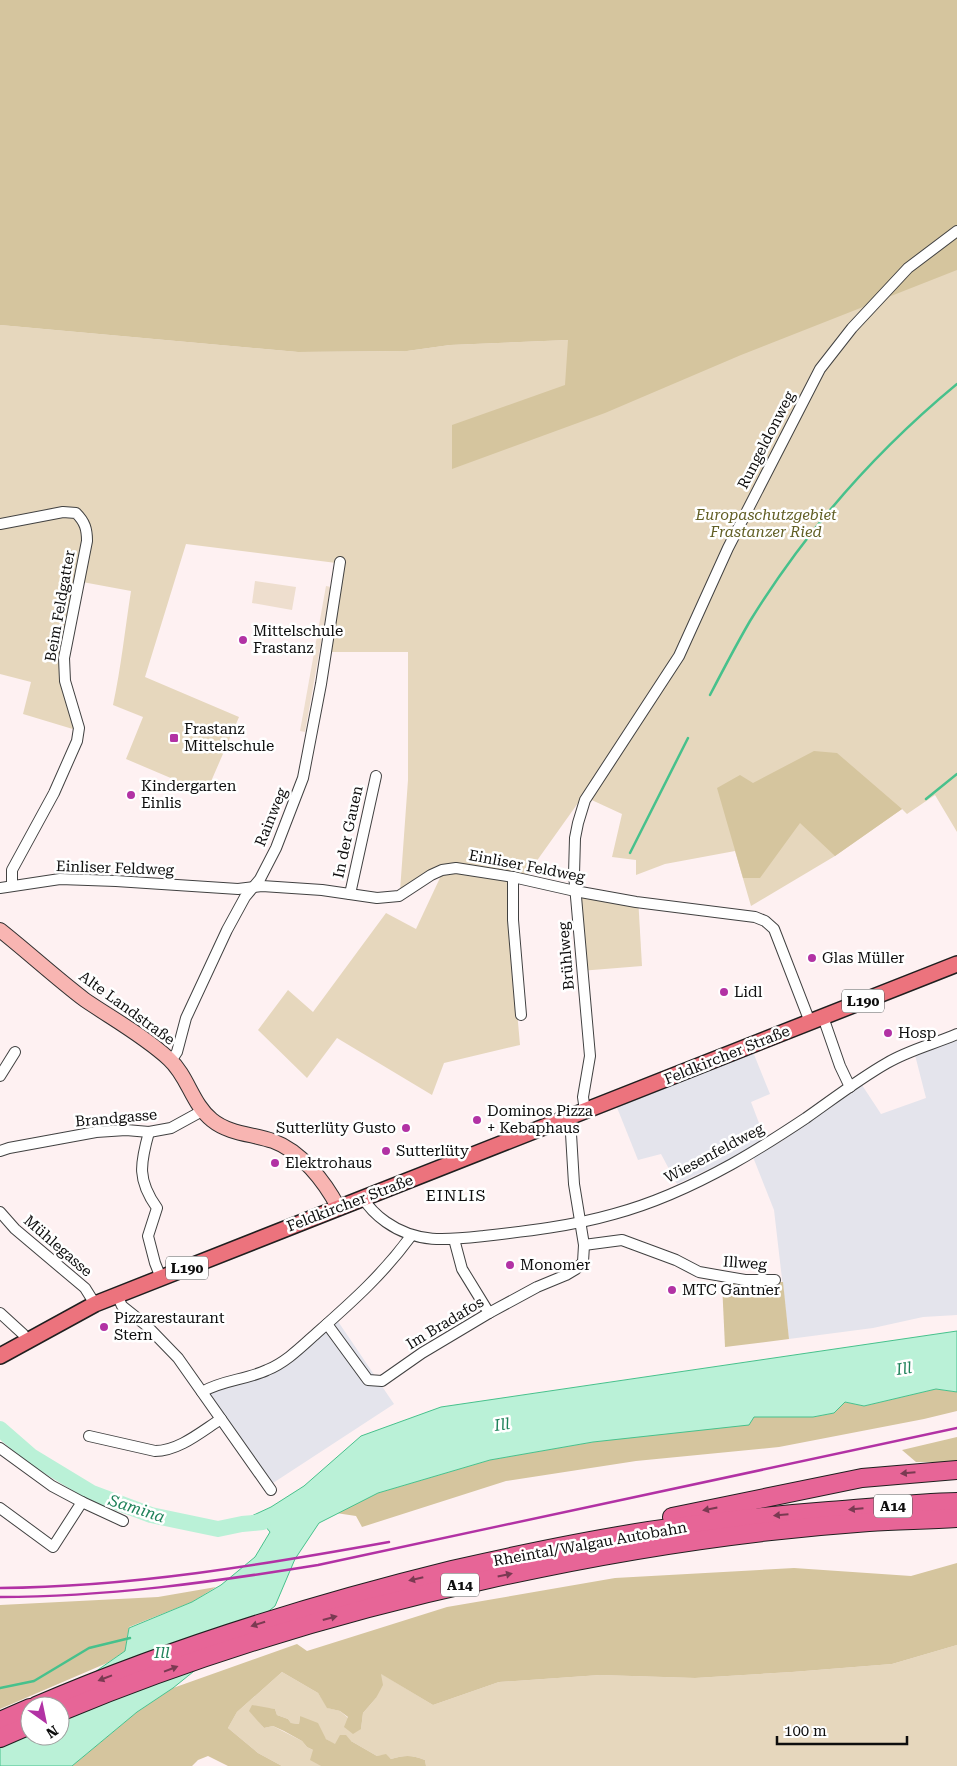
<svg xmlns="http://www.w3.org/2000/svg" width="957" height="1766" font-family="'Roboto Serif',serif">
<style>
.industrial{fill:#e4e4ec}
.green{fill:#e6d7bd}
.forest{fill:#d5c59e}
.pitch{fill:#eedece}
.water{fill:#baf1d7;stroke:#47c18c}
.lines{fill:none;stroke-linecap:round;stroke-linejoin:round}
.stream{stroke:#47c18c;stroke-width:2.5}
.river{stroke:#baf1d7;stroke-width:16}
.minor-casing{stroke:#414141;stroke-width:12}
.secondary-casing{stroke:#303030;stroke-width:16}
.primary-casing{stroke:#1f1f1f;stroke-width:18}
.motorway-casing{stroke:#1f1f1f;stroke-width:20}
.minor{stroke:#fff;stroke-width:10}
.secondary{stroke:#f8b5b2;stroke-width:14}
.primary{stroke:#ec737d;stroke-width:15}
.motorway{stroke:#e76597;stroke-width:18}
.rail{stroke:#b232a4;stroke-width:2.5}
.oneway{fill:#7a3a52}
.poi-dot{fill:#b232a4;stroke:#fff;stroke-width:2}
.labels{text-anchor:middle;stroke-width:5;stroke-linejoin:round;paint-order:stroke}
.shield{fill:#fff;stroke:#565656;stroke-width:1}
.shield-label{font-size:14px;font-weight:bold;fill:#0e0e0e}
.street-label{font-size:15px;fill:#0e0e0e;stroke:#fff}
.park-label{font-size:15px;font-style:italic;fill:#615e24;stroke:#fff}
.poi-label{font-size:15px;fill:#0e0e0e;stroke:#fff;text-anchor:start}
.neighbourhood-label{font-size:16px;letter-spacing:1px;fill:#0e0e0e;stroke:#fff}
.water-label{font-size:16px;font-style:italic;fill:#1f825a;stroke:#fff}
</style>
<rect width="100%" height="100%" fill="#fef1f2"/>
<g class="industrial">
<polygon points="957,1038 957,1315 923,1317 873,1328 789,1339 774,1210 753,1157 782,1141 862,1085 881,1114 926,1098 915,1055"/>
<polygon points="753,1052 770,1094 751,1102 765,1139 726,1161 677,1184 661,1154 638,1160 616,1105"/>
<polygon points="335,1317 394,1404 273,1483 204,1388 261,1374"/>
</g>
<g class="green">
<path d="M 957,233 L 957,832 L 935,795 L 907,814 L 902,809 L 835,856 L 751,906 L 735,851 L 665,864 L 636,875 L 636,860 L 612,857 L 622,814 L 583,796 L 526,876 L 511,874 L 509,919 L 520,1045 L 444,1063 L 432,1095 L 337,1038 L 307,1078 L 258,1030 L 288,990 L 313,1012 L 386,913 L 416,929 L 446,865 L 400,891 L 408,780 L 408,652 L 328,652 L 344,564 L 186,544 L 145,677 L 239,717 L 206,793 L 126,759 L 143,717 L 113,705 C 121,668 125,629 131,591 L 77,581 L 60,678 L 76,730 L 23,714 L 31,682 L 0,674 L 0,325 L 298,352 L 407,351 L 450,345 L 568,340 L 568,342 Z"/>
<polygon points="569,886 638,897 642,966 580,971"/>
<path d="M 957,1645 L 957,1766 L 426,1766 L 425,1760 C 412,1755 405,1755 391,1759 L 386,1755 L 377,1756 L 351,1741 L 335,1745 L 326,1739 L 300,1716 L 299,1724 L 291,1723 L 288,1719 L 277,1715 L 275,1709 L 264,1708 L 259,1722 L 264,1728 L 273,1726 L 302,1741 L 307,1747 L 313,1750 L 321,1766 L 282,1766 L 258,1753 L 228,1728 L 237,1712 L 282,1672 L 318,1693 L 328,1708 L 340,1711 L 361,1729 L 363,1713 L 376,1698 L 380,1673 L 433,1705 L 499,1682 L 600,1675 L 695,1678 L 792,1672 L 892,1664 Z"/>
</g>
<g class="forest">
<polygon points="0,0 957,0 957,270 741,355 605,413 452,469 452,425 565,385 568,340 450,345 407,351 298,352 0,325"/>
<polygon points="814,751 837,753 902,809 835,856 800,823 760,878 743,878 717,788 740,775 753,783"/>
<polygon points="783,1282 789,1339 725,1347 722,1283"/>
<polygon points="936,1389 957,1392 957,1411 924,1419 779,1447 636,1461 506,1481 362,1527 356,1516 336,1513 378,1493 490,1460 593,1442 753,1417 813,1417 834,1413 845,1402 864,1406"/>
<polygon points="957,1437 957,1462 916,1462 902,1450"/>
<polygon points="957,1563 957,1645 892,1664 792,1672 695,1678 600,1675 499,1682 433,1705 381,1674 383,1685 376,1698 363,1713 361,1729 353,1734 344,1727 348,1717 340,1711 327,1708 318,1693 282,1672 237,1712 228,1728 258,1753 282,1766 228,1766 208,1756 198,1760 192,1766 72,1766 137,1712 173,1688 297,1644 307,1651 447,1607 615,1578 794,1568 911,1576"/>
<polygon points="216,1587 192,1602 129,1627 125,1651 107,1663 0,1709 0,1605 158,1597"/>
<path d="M 252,1705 L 275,1709 L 277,1715 L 288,1719 L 291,1723 L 299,1724 L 300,1716 L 318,1723 L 326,1739 L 335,1744 L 340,1735 L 346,1735 L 351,1741 L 377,1756 L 386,1754 L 391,1759 C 405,1755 412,1755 425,1760 L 426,1766 L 321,1766 L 310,1760 L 313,1750 L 307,1747 L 302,1741 L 284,1731 L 273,1726 L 264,1728 L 249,1711 Z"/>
</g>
<g class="pitch">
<polygon points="255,581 296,587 292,610 252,603"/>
<polygon points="326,586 331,587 305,732 300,731"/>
</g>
<polygon class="water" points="957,1331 957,1392 936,1389 864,1406 845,1402 834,1413 813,1417 754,1417 749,1425 593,1442 490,1460 378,1493 319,1523 295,1559 275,1606 173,1688 137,1712 72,1766 0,1766 0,1738 30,1717 30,1736 60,1736 60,1706 46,1706 125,1651 129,1628 192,1602 221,1585 255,1557 270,1532 265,1526 247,1528 242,1524 243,1520 271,1507 304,1486 361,1436 441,1407"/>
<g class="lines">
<g class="stream">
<path d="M 710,695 C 723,670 736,645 750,621 C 805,532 876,451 957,384"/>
<polyline points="926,799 957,774"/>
<polyline points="630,853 688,738"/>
<polyline points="0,1688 34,1681 89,1648 130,1638"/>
</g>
<polyline class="river" points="0,1429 31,1456 92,1493 151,1515 218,1529 242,1524 263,1522"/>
<defs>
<g id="minor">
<path d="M 0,524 L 63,512 L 76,513 C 85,522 87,529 87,541 L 64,658 L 65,681 L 79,728 L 77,741 L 54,793 L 12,870 L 12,886"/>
<polyline points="513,877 513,920 521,1015"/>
<polyline points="0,888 60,879 116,881 238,889 262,886 322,890 377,898 399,896 431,875 442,870 456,868 513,877 575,891 636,902 755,917 765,921 774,929 810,1022"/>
<polyline points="350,894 376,776"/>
<polyline points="823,1017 840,1066 850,1087"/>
<polyline points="171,1061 177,1052 186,1018 227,930 245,897 260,879 276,848 303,778 321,684 340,562"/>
<polyline points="0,1076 15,1052"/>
<polyline points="585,1111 583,1097 590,1056 574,874 575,838 578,823 585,800 679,656 728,548 820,369 852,328 908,268 957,231"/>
<path d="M 149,1132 C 140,1164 137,1180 157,1208 L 148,1236 L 155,1263 L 161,1278"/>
<polyline points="0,1151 9,1148 96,1132 126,1130 149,1132 171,1128 202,1111"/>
<path d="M 363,1198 C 369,1208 376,1215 386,1222 C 417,1244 448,1240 484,1236 C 528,1231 572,1226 614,1214 C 655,1203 696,1184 732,1164 C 757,1150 782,1134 806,1118 C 833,1099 859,1079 887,1063 C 909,1050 934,1044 957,1034"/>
<polyline points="0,1212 15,1229 85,1288 95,1304"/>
<polyline points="454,1239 462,1269 489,1313"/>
<polyline points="584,1245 622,1240 676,1260 699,1272 745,1280 775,1280"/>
<polyline points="117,1295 122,1306 147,1326 178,1358 271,1490"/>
<polyline points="0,1313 23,1334 27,1340"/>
<polyline points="327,1324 368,1380 382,1381 422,1353 489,1313 537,1287 566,1275 576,1269 583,1262 584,1245 574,1184 570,1117"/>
<path d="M 202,1392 C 222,1380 246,1380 267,1370 C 287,1362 303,1345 319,1331 C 354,1300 383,1274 411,1236"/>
<path d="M 89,1436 L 155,1451 C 179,1451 202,1431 221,1419"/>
<polyline points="0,1448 52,1486 82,1502 123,1521"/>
<polyline points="0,1508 53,1547 82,1502"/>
</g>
<path id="secondary" d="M 0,930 C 29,953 56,978 85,1000 C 113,1019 144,1036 169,1059 C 188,1076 192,1104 212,1120 C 229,1134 253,1134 273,1141 C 301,1151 325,1182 338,1207"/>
<polyline id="primary" points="0,1356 95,1304 957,964"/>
<g id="motorway">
<polyline points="672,1517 862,1478 957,1470"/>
<path d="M 36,1706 C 171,1648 310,1605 452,1570 C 526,1553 601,1537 677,1527 C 727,1520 778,1515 829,1511 C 871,1508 914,1503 957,1502"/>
<path d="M 60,1712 C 199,1654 342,1611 489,1579 C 614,1551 741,1531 869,1522 C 898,1520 928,1520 957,1518"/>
<polyline points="0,1721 30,1708"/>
<polyline points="0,1738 30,1725"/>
</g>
</defs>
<use href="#minor" class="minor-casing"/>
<use href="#secondary" class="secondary-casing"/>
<use href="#primary" class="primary-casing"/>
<use href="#motorway" class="motorway-casing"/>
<use href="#minor" class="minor"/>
<use href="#secondary" class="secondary"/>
<use href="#primary" class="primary"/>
<use href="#motorway" class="motorway"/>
<g class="rail">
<path d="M 0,1588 C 131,1587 261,1565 389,1542"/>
<path d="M 0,1597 C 106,1597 213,1582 318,1565 L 957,1428"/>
</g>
</g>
<defs><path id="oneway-solid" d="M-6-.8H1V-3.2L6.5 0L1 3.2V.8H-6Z" transform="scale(1.25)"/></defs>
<g class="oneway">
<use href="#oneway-solid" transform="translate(908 1473) rotate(175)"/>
<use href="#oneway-solid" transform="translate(710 1509) rotate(169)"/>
<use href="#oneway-solid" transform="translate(856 1509) rotate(175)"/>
<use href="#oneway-solid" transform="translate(781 1515) rotate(175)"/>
<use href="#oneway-solid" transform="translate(505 1575) rotate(-12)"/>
<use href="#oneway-solid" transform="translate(416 1579) rotate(167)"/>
<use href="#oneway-solid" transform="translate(330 1618) rotate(-15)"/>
<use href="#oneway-solid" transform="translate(258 1624) rotate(162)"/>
<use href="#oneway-solid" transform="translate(171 1669) rotate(-21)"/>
<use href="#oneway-solid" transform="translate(105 1678) rotate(159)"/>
</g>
<g class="poi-dot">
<circle cx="243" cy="640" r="5"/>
<rect x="169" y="733" width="10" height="10" rx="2.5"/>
<circle cx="131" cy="795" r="5"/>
<circle cx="812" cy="958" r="5"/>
<circle cx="724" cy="992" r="5"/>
<circle cx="888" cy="1033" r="5"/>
<circle cx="477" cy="1120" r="5"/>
<circle cx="406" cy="1128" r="5"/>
<circle cx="386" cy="1151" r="5"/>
<circle cx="275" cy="1163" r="5"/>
<circle cx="510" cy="1265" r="5"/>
<circle cx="672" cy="1290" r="5"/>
<circle cx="104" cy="1327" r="5"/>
</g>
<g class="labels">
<g class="shield">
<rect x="842" y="989.5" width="42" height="23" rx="4"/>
<rect x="166" y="1256.5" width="42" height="23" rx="4"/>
<rect x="874" y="1494.5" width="38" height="23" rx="4"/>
<rect x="441" y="1573.5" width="38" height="23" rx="4"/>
</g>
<g class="shield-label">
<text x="863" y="1006">L190</text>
<text x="187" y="1273">L190</text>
<text x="893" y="1511">A14</text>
<text x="460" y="1590">A14</text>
</g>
<g class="street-label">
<text transform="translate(766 440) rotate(-63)" y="5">Rungeldonweg</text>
<text transform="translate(60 606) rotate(-80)" y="5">Beim Feldgatter</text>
<text transform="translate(271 817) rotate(-68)" y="5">Rainweg</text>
<text transform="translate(348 832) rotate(-78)" y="5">In der Gauen</text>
<text transform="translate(527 866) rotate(11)" y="5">Einliser Feldweg</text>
<text transform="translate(115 868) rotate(2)" y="5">Einliser Feldweg</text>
<text transform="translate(566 956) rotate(-95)" y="5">Brühlweg</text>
<text transform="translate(127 1008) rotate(36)" y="5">Alte Landstraße</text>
<text transform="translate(727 1055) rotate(-22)" y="5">Feldkircher Straße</text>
<text transform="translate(116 1118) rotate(-5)" y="5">Brandgasse</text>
<text transform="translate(714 1153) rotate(-28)" y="5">Wiesenfeldweg</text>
<text transform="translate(350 1203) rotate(-21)" y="5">Feldkircher Straße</text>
<text transform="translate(58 1246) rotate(41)" y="5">Mühlegasse</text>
<text transform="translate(745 1263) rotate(4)" y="5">Illweg</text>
<text transform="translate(445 1323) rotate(-31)" y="5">Im Bradafos</text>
<text transform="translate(590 1544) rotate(-10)" y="5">Rheintal/Walgau Autobahn</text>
</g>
<g class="park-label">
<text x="766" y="520">Europaschutzgebiet<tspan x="766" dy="17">Frastanzer Ried</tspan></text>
</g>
<g class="poi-label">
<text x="253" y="636">Mittelschule<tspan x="253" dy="17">Frastanz</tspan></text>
<text x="184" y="734">Frastanz<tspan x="184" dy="17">Mittelschule</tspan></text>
<text x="141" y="791">Kindergarten<tspan x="141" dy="17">Einlis</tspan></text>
<text x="822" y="963">Glas Müller</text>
<text x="734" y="997">Lidl</text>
<text x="898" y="1038">Hosp</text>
<text x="487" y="1116">Dominos Pizza<tspan x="487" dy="17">+ Kebaphaus</tspan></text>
<text x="396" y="1133" text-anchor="end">Sutterlüty Gusto</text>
<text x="396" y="1156">Sutterlüty</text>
<text x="285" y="1168">Elektrohaus</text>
<text x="520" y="1270">Monomer</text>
<text x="682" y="1295">MTC Gantner</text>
<text x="114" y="1323">Pizzarestaurant<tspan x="114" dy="17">Stern</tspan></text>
</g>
<g class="neighbourhood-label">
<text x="456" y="1201">EINLIS</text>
</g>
<g class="water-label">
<text transform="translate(904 1368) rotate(-8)" y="6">Ill</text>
<text transform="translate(502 1424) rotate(-8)" y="6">Ill</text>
<text transform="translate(137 1508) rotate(18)" y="6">Samina</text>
<text x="162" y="1658">Ill</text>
</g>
</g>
<g transform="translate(45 1721) rotate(147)"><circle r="24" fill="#ffffff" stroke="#9f9f9f"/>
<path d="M0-4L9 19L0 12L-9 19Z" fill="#b232a4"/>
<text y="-8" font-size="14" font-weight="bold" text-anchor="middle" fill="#0e0e0e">N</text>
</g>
<path d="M777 1736v8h130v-8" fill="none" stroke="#0e0e0e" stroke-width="2.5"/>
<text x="784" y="1736" font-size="15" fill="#0e0e0e" stroke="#ffffff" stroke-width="4" paint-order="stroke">100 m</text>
</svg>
